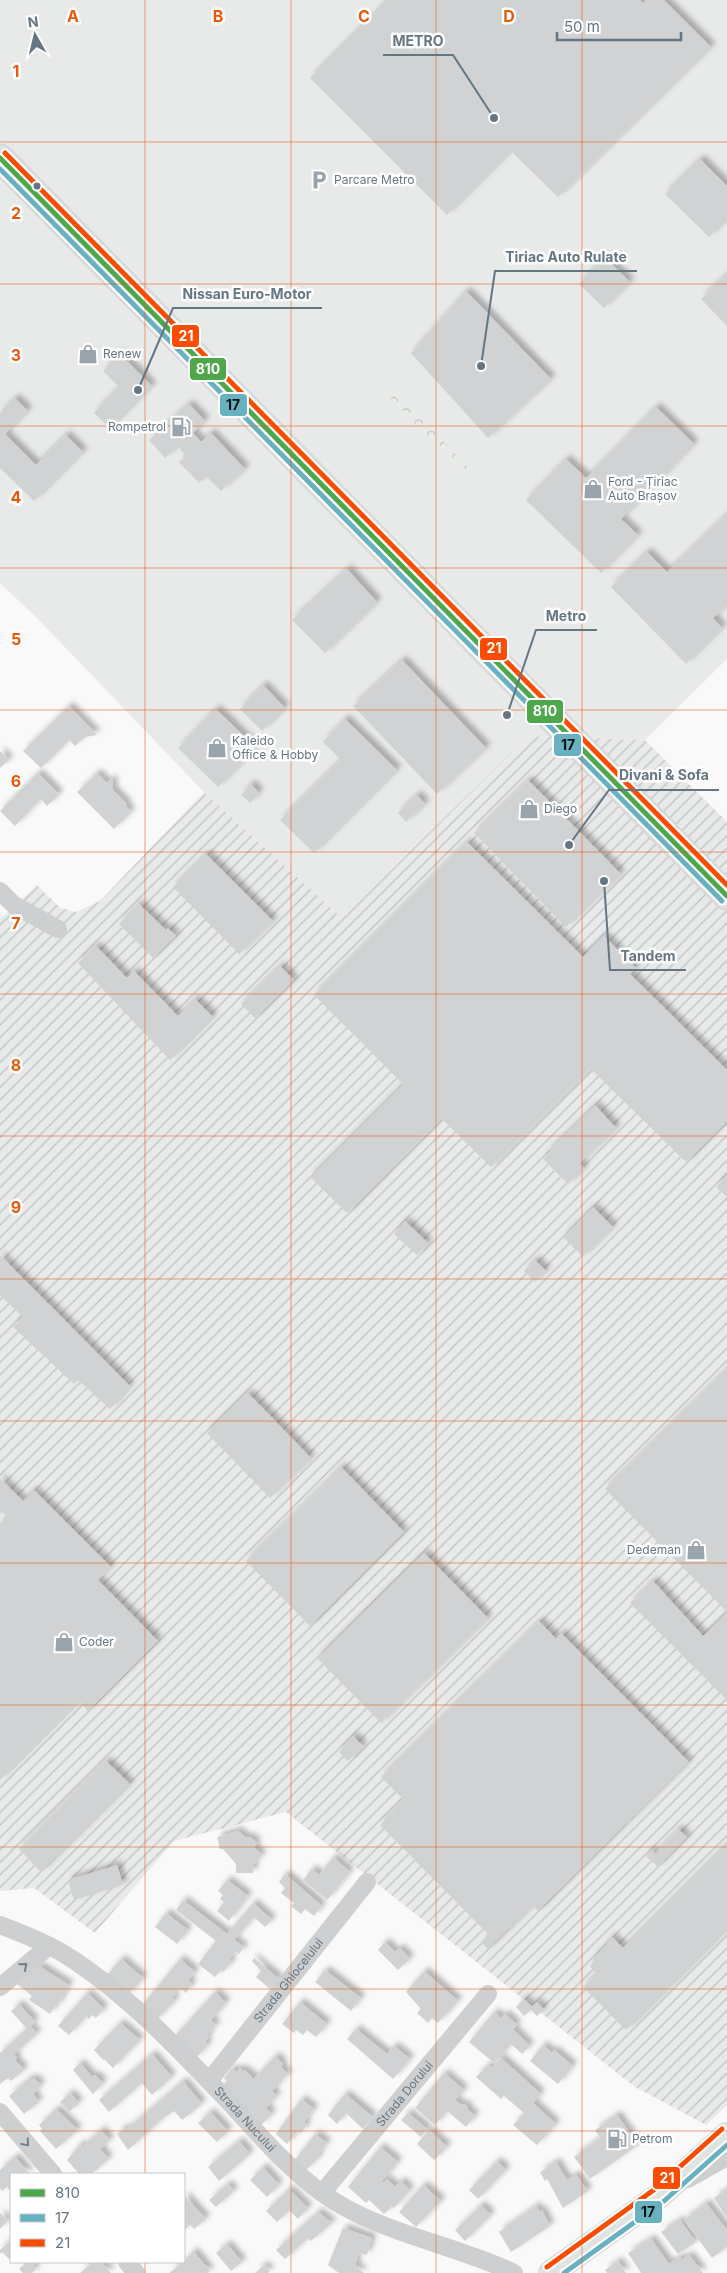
<svg xmlns="http://www.w3.org/2000/svg" width="727" height="2273" font-family="Inter,sans-serif">
<style>
.built{fill:#e8e9e9}
.industrial{fill:url(#industrial-furrows)}
.forest{fill:url(#forest-crowns)}
.building{fill:#d0d2d3;filter:url(#shadow)}
.lines{fill:none;stroke-linecap:round;stroke-linejoin:round}
.secondary-casing{stroke:#d5d6d7;stroke-width:26}
.primary-casing{stroke:#d5d6d7;stroke-width:29}
.street{stroke:#cecfd0;stroke-width:18}
.secondary{stroke:#e1e2e2;stroke-width:24}
.primary{stroke:#e1e2e2;stroke-width:26}
.bus-1-casing{stroke:#fff;stroke-width:9}
.bus-2-casing{stroke:#fff;stroke-width:9}
.bus-3-casing{stroke:#fff;stroke-width:9}
.bus-1{stroke:#4ea74b;stroke-width:5}
.bus-2{stroke:#68b1c1;stroke-width:5}
.bus-3{stroke:#fc4c01;stroke-width:5}
.oneway{stroke:#707f8b}
.grid{fill:none;stroke:#e8590c;stroke-width:1;stroke-opacity:0.55}
.bus-dot{fill:#657683;stroke:#fff;stroke-width:2}
.labels{text-anchor:middle;stroke-width:5;stroke-linejoin:round;paint-order:stroke}
.poi-label{font-size:12px;fill:#657683;stroke:#fff;text-anchor:start}
.street-label{font-size:12px;fill:#657683;stroke:#fff}
.grid-label{font-size:16px;text-anchor:middle;font-weight:bold;fill:#e8590c;stroke:#fff;stroke-width:5;stroke-linejoin:round;paint-order:stroke}
.leader{fill:none;stroke:#657683;stroke-width:2}
.callout-dot{fill:#657683;stroke:#fff;stroke-width:2}
.callout-label{font-size:14px;text-anchor:middle;font-weight:bold;fill:#657683;stroke:#fff;stroke-width:5;stroke-linejoin:round;paint-order:stroke}
.line-badge{stroke:#fff;stroke-width:2}
.badge-label{font-size:14px;text-anchor:middle;font-weight:bold;fill:#fff}
.pale-badge-label{font-size:14px;text-anchor:middle;font-weight:bold;fill:#111}
</style>
<defs>
<pattern id="industrial-furrows" width="10" height="10" patternUnits="userSpaceOnUse" patternTransform="scale(1.25)"><rect width="10" height="10" fill="#e8e9e9"/><path d="M-1 1l2-2M0 10L10 0M9 11l2-2" fill="none" stroke="#c0c1c2"/></pattern>
<pattern id="forest-crowns" width="20" height="18" patternUnits="userSpaceOnUse" patternTransform="scale(1.25)"><rect width="20" height="18" fill="#e8ebe6"/><path d="M2 6a3 3 0 1 1 6 0M12 15a3 3 0 1 1 6 0" fill="none" stroke="#c0c3c0"/></pattern>
<filter id="shadow"><feDropShadow dx="4.5" dy="-4.5" stdDeviation="2.5" flood-color="#0004"/></filter>
</defs>
<rect width="100%" height="100%" fill="#f9f9f9"/>
<polygon class="built" points="0,0 727,0 727,659 645,740 528,736 342,918 204,792 35,616 0,583"/>
<polygon class="industrial" points="528,736 645,740 727,822 727,2105 706,2125 635,2087 286,1812 174,1841 95,1933 34,1888 0,1891 0,919 37,885 60,908 76,912 100,901 204,792 342,918"/>
<polygon class="forest" points="390,386 470,469 463,474 384,391"/>
<g class="building">
<polygon points="388,0 640,0 643,3 646,0 664,0 711,47 558,197 511,151 447,215 310,78"/>
<polygon points="700,159 727,186 727,219 709,237 665,194"/>
<polygon points="604,257 630,282 604,308 579,284"/>
<polygon points="727,274 727,326 701,299"/>
<polygon points="466,291 551,379 488,438 411,353"/>
<polygon points="120,354 152,386 110,428 94,413 119,387 103,371"/>
<polygon points="15,398 28,411 5,434 36,465 66,435 83,452 34,501 0,468 0,413"/>
<polygon points="189,404 205,421 193,433 201,442 211,433 245,469 221,491 206,476 199,483 179,462 186,456 178,446 165,458 149,440"/>
<polygon points="656,407 694,444 621,519 638,535 601,573 526,500 566,459 586,478"/>
<polygon points="727,514 727,605 713,618 722,628 686,664 611,587 647,552 667,572"/>
<polygon points="347,569 377,602 325,653 292,620"/>
<polygon points="402,660 486,748 437,794 353,706"/>
<polygon points="263,685 285,708 262,731 240,709"/>
<polygon points="69,706 97,735 84,737 75,746 69,740 41,768 23,751"/>
<polygon points="216,709 256,748 218,787 178,748"/>
<polygon points="345,719 397,770 314,853 280,820 341,760 323,742"/>
<polygon points="0,751 9,760 0,768"/>
<polygon points="38,773 59,794 47,806 41,799 15,826 0,811"/>
<polygon points="97,773 107,783 113,778 113,790 127,804 126,806 131,812 114,829 77,792"/>
<polygon points="528,780 621,874 566,927 474,833"/>
<polygon points="251,784 259,793 250,803 241,795"/>
<polygon points="417,795 425,804 406,822 398,813"/>
<polygon points="467,842 583,957 604,936 636,968 630,974 727,1070 727,1121 686,1162 590,1068 491,1167 441,1118 347,1213 310,1177 403,1084 314,995"/>
<polygon points="206,854 273,921 239,954 173,887"/>
<polygon points="139,904 166,930 168,928 176,936 153,958 119,924"/>
<polygon points="96,946 127,978 134,971 178,1016 195,999 213,1017 170,1060 78,963"/>
<polygon points="280,966 294,980 255,1018 241,1004"/>
<polygon points="595,1105 616,1128 580,1163 584,1168 568,1184 543,1159 550,1152 549,1150"/>
<polygon points="727,1176 727,1197 716,1187"/>
<polygon points="593,1207 613,1227 583,1257 563,1237"/>
<polygon points="405,1221 428,1243 417,1255 394,1234"/>
<polygon points="0,1255 130,1386 110,1409 78,1380 74,1384 13,1327 23,1317 0,1295"/>
<polygon points="535,1260 546,1271 535,1282 524,1271"/>
<polygon points="727,1369 727,1612 605,1489"/>
<polygon points="248,1393 311,1458 270,1498 207,1433"/>
<polygon points="341,1467 404,1532 310,1626 246,1561"/>
<polygon points="0,1478 23,1501 34,1490 111,1567 98,1580 158,1641 88,1711 79,1701 0,1780 0,1524 7,1517 0,1510"/>
<polygon points="424,1553 488,1618 381,1723 317,1658"/>
<polygon points="653,1581 703,1636 727,1615 727,1700 630,1603"/>
<polygon points="539,1621 556,1639 561,1633 689,1762 538,1911 533,1906 488,1949 482,1943 489,1935 380,1825 404,1800 381,1777"/>
<polygon points="353,1736 363,1746 348,1761 339,1752"/>
<polygon points="106,1761 130,1784 41,1872 19,1849"/>
<polygon points="678,1829 687,1837 658,1867 646,1856 651,1850 655,1854"/>
<polygon points="238,1831 246,1838 250,1837 257,1843 254,1847 262,1855 254,1864 253,1873 236,1873 236,1864 223,1849 220,1849 217,1837"/>
<polygon points="727,1844 727,1929 626,2030 583,1987 597,1974 590,1966 594,1961 593,1959 612,1937 623,1948"/>
<polygon points="333,1857 350,1872 327,1900 303,1880 312,1869 319,1875"/>
<polygon points="117,1865 123,1885 74,1900 68,1880"/>
<polygon points="285,1874 322,1906 314,1916 305,1909 301,1914 291,1906 294,1903 281,1893 285,1888 279,1882"/>
<polygon points="227,1880 248,1896 229,1921 217,1911 224,1902 220,1899 223,1895 218,1891"/>
<polygon points="183,1900 227,1934 253,1903 272,1920 265,1927 254,1917 234,1940 244,1947 239,1954 236,1951 229,1960 232,1962 223,1972 221,1970 215,1977 198,1964 216,1941 176,1910"/>
<polygon points="166,1913 188,1930 177,1944 155,1927"/>
<polygon points="385,1942 395,1952 400,1948 410,1959 398,1970 378,1950"/>
<polygon points="254,1958 279,1979 270,1989 256,1977 261,1971 252,1961"/>
<polygon points="121,1959 143,1978 128,1995 106,1976"/>
<polygon points="180,1959 195,1972 188,1981 192,1984 186,1993 180,1988 172,1998 175,2001 155,2021 140,2008"/>
<polygon points="39,1966 69,1985 57,2007 55,2006 50,2014 29,2000 32,1996 17,1984"/>
<polygon points="325,1970 361,1998 351,2011 315,1982"/>
<polygon points="424,1971 458,2001 438,2023 432,2018 428,2023 417,2013 421,2009 406,1992"/>
<polygon points="215,1992 226,2003 211,2020 216,2025 207,2035 209,2036 205,2042 208,2045 196,2058 173,2038"/>
<polygon points="87,1993 104,2009 96,2018 92,2015 89,2019 86,2016 69,2035 58,2026"/>
<polygon points="524,1999 532,2007 536,2002 544,2009 537,2016 531,2010 524,2016 516,2007"/>
<polygon points="300,2002 327,2024 316,2037 307,2030 303,2035 296,2030 294,2033 282,2024"/>
<polygon points="19,2004 35,2022 30,2026 37,2034 14,2054 17,2058 15,2060 24,2070 11,2081 8,2078 0,2084 0,2053 27,2029 11,2011"/>
<polygon points="494,2012 501,2018 505,2014 517,2025 513,2029 530,2046 522,2054 511,2044 494,2063 469,2042"/>
<polygon points="120,2023 140,2040 113,2068 104,2059 103,2060 94,2050"/>
<polygon points="356,2029 387,2054 394,2046 410,2059 393,2079 347,2039"/>
<polygon points="543,2045 552,2053 554,2050 573,2066 558,2084 530,2061"/>
<polygon points="152,2054 172,2077 152,2095 142,2083 109,2112 99,2100"/>
<polygon points="275,2056 283,2064 281,2067 288,2074 272,2091 277,2096 266,2108 272,2114 261,2125 221,2087 227,2081 224,2078 232,2068 236,2072 240,2068 244,2072 245,2070 254,2079"/>
<polygon points="501,2058 541,2094 533,2103 556,2124 537,2145 513,2125 524,2113 504,2096 501,2099 476,2077 488,2065 492,2068"/>
<polygon points="80,2063 92,2077 95,2075 103,2083 93,2094 73,2070"/>
<polygon points="444,2073 464,2090 455,2100 463,2106 464,2104 468,2107 467,2109 475,2116 466,2127 447,2111 435,2125 415,2108"/>
<polygon points="30,2078 32,2081 34,2078 41,2085 33,2094 39,2102 24,2114 9,2096"/>
<polygon points="183,2081 202,2104 182,2120 174,2111 163,2118 128,2150 117,2134 124,2128 126,2130"/>
<polygon points="70,2093 79,2103 69,2112 60,2102"/>
<polygon points="345,2094 373,2117 363,2129 346,2113 337,2124 328,2115"/>
<polygon points="301,2099 314,2109 304,2122 307,2125 301,2133 298,2131 287,2144 276,2134"/>
<polygon points="56,2109 78,2130 56,2149 40,2131 42,2129 39,2125"/>
<polygon points="210,2112 228,2131 217,2142 198,2123"/>
<polygon points="408,2113 427,2129 421,2137 401,2120"/>
<polygon points="617,2115 638,2145 590,2179 574,2157 600,2138 595,2130"/>
<polygon points="101,2130 110,2140 100,2149 109,2159 91,2174 79,2174 67,2160 80,2144 82,2147"/>
<polygon points="429,2130 447,2147 434,2160 417,2144"/>
<polygon points="315,2134 327,2143 318,2154 320,2156 306,2170 294,2161"/>
<polygon points="239,2141 250,2154 219,2181 208,2167"/>
<polygon points="380,2147 398,2162 382,2181 383,2183 387,2179 395,2187 401,2181 410,2190 394,2208 392,2206 384,2214 369,2200 366,2203 348,2187"/>
<polygon points="15,2157 30,2174 11,2174 11,2192 7,2187 2,2191 0,2188 0,2170"/>
<polygon points="497,2161 506,2170 478,2199 469,2190"/>
<polygon points="556,2162 567,2180 576,2175 588,2191 563,2208 547,2179 545,2181 540,2172"/>
<polygon points="263,2167 279,2185 267,2197 250,2180"/>
<polygon points="228,2184 234,2191 216,2207 209,2200"/>
<polygon points="423,2185 441,2201 416,2227 399,2212"/>
<polygon points="289,2189 308,2208 298,2219 289,2210 277,2222 266,2211"/>
<polygon points="727,2189 727,2218 714,2198"/>
<polygon points="184,2195 206,2219 194,2229 190,2225 184,2231"/>
<polygon points="706,2203 727,2230 727,2247 712,2258 684,2220"/>
<polygon points="481,2205 491,2215 465,2241 455,2230"/>
<polygon points="536,2206 540,2212 542,2210 550,2226 511,2252 499,2232"/>
<polygon points="318,2212 332,2223 311,2241 308,2238 285,2259 276,2250"/>
<polygon points="0,2213 8,2221 0,2229"/>
<polygon points="680,2220 696,2242 678,2254 661,2232"/>
<polygon points="343,2228 372,2238 367,2255 359,2253 355,2265 364,2273 339,2273 328,2265"/>
<polygon points="651,2239 669,2264 680,2257 682,2260 689,2255 703,2273 641,2273 628,2253"/>
<polygon points="11,2240 11,2257 9,2259 2,2252 0,2254 0,2250"/>
<polygon points="227,2244 242,2262 231,2271 216,2253"/>
<polygon points="193,2251 210,2271 208,2273 169,2273 184,2262"/>
<polygon points="618,2261 626,2273 607,2273 605,2270"/>
<polygon points="27,2262 37,2262 33,2266 36,2269 32,2273 23,2273 19,2269"/>
<polygon points="93,2262 101,2262 111,2273 80,2273"/>
<polygon points="264,2265 270,2271 268,2273 255,2273"/>
</g>
<g class="lines">
<defs>
<polyline id="secondary" points="551,2273 660,2195 727,2135"/>
<polyline id="primary" points="0,158 727,896"/>
</defs>
<use href="#secondary" class="secondary-casing"/>
<use href="#primary" class="primary-casing"/>
<g class="street">
<polyline points="0,891 14,905 58,929"/>
<path id="s1" d="M 0,1925 C 26,1935 52,1945 75,1961 C 132,1999 181,2052 228,2101 C 258,2133 287,2168 322,2193 C 379,2234 452,2243 514,2273"/>
<polyline points="0,1987 49,1946"/>
<path id="s2" d="M 209,2081 L 367,1882"/>
<polyline points="0,2112 53,2174"/>
<polyline points="688,2179 727,2157"/>
<path id="s3" d="M 322,2193 L 488,1994"/>
<polyline points="127,2262 136,2273"/>
</g>
<use href="#secondary" class="secondary"/>
<use href="#primary" class="primary"/>
<defs>
<polyline id="bus-1" points="0,158 727,896"/>
<g id="bus-2">
<polyline points="0,169 722,901"/>
<polyline points="564,2273 664,2201 727,2145"/>
</g>
<g id="bus-3">
<polyline points="5,153 727,885"/>
<polyline points="547,2267 655,2189 722,2129"/>
</g>
</defs>
<use href="#bus-1" class="bus-1-casing"/>
<use href="#bus-2" class="bus-2-casing"/>
<use href="#bus-3" class="bus-3-casing"/>
<use href="#bus-1" class="bus-1"/>
<use href="#bus-2" class="bus-2"/>
<use href="#bus-3" class="bus-3"/>
</g>
<defs><path id="oneway-chevron" d="M-2-3.5L2.5 0L-2 3.5" fill="none" stroke-width="1.6" stroke-linecap="round" stroke-linejoin="round" transform="scale(1.25)"/></defs>
<g class="oneway">
<use href="#oneway-chevron" transform="translate(24 1966) rotate(-40)"/>
<use href="#oneway-chevron" transform="translate(26 2143) rotate(50)"/>
</g>
<path class="grid" d="M 145,0 L 145,2174M 291,0 L 291,2273M 436,0 L 436,2273M 582,0 L 582,2273M 0,142 L 727,142M 0,284 L 727,284M 0,426 L 727,426M 0,568 L 727,568M 0,710 L 727,710M 0,852 L 727,852M 0,994 L 727,994M 0,1136 L 727,1136M 0,1279 L 727,1279M 0,1421 L 727,1421M 0,1563 L 727,1563M 0,1705 L 727,1705M 0,1847 L 727,1847M 0,1989 L 727,1989M 0,2131 L 727,2131M 145,2262 L 145,2273"/>
<defs>
<symbol id="parking-bare" viewBox="-9 -9 18 18"><path d="M-3.5-5.5H1a3.5 3.5 0 0 1 0 7H-1V5.5H-3.5ZM-1-3.4V-.6H.8a1.4 1.4 0 0 0 0-2.8Z" fill="#99a4ac" stroke="#fff" stroke-width="2.5" paint-order="stroke"/></symbol>
<symbol id="shop-bare" viewBox="-9 -9 18 18"><path d="M-5-2.5h2.3a2.7 3.5 0 0 1 5.4 0H5L5.5 6h-11ZM-1.5-2.5h3a1.5 2.3 0 0 0-3 0Z" fill="#99a4ac" stroke="#fff" stroke-width="2.5" paint-order="stroke"/></symbol>
<symbol id="fuel-bare" viewBox="-9 -9 18 18"><path d="M-5.5-6h7V0h2V4h1.3V-2.5L3-4.5l.8-.8L6-3V5H2.5V1h-1V6h-7ZM-4.2-4.7v3.2H.2V-4.7Z" fill="#99a4ac" stroke="#fff" stroke-width="2.5" paint-order="stroke"/></symbol>
</defs>
<g fill-rule="evenodd">
<use href="#parking-bare" x="305" y="166" width="28" height="28"/>
<use href="#shop-bare" x="74" y="340" width="28" height="28"/>
<use href="#fuel-bare" x="167" y="413" width="28" height="28"/>
<use href="#shop-bare" x="579" y="475" width="28" height="28"/>
<use href="#shop-bare" x="203" y="734" width="28" height="28"/>
<use href="#shop-bare" x="515" y="795" width="28" height="28"/>
<use href="#shop-bare" x="682" y="1536" width="28" height="28"/>
<use href="#shop-bare" x="50" y="1628" width="28" height="28"/>
<use href="#fuel-bare" x="603" y="2125" width="28" height="28"/>
</g>
<circle class="bus-dot" cx="37" cy="186" r="4.5"/>
<g class="labels">
<g class="poi-label">
<text x="334" y="184">Parcare Metro</text>
<text x="103" y="358">Renew</text>
<text x="166" y="431" text-anchor="end">Rompetrol</text>
<text x="608" y="486">Ford - Țiriac<tspan x="608" dy="14">Auto Brașov</tspan></text>
<text x="232" y="745">Kaleido<tspan x="232" dy="14">Office &amp; Hobby</tspan></text>
<text x="544" y="813">Diego</text>
<text x="681" y="1554" text-anchor="end">Dedeman</text>
<text x="79" y="1646">Coder</text>
<text x="632" y="2143">Petrom</text>
</g>
<g class="street-label">
<text dy="4" stroke="none"><textPath href="#s2" startOffset="128">Strada Ghiocelului</textPath></text>
<text dy="4" stroke="none"><textPath href="#s3" startOffset="129">Strada Dorului</textPath></text>
<text dy="4" stroke="none"><textPath href="#s1" startOffset="316">Strada Nucului</textPath></text>
</g>
</g>
<g class="grid-label">
<text x="73" y="22">A</text>
<text x="218" y="22">B</text>
<text x="364" y="22">C</text>
<text x="509" y="22">D</text>
<text x="16" y="77">1</text>
<text x="16" y="219">2</text>
<text x="16" y="361">3</text>
<text x="16" y="503">4</text>
<text x="16" y="645">5</text>
<text x="16" y="787">6</text>
<text x="16" y="929">7</text>
<text x="16" y="1071">8</text>
<text x="16" y="1213">9</text>
</g>
<path class="leader" d="M494 118L453 55H383M481 366L495 271H637M138 390L173 308H322M507 715L536 630H597M569 845L609 790H719M604 881L610 970H686"/>
<g class="callout-dot">
<circle cx="494" cy="118" r="5"/>
<circle cx="481" cy="366" r="5"/>
<circle cx="138" cy="390" r="5"/>
<circle cx="507" cy="715" r="5"/>
<circle cx="569" cy="845" r="5"/>
<circle cx="604" cy="881" r="5"/>
</g>
<g class="callout-label">
<text x="418" y="46">METRO</text>
<text x="566" y="262">Tiriac Auto Rulate</text>
<text x="247" y="299">Nissan Euro-Motor</text>
<text x="566" y="621">Metro</text>
<text x="664" y="780">Divani &amp; Sofa</text>
<text x="648" y="961">Tandem</text>
</g>
<g class="line-badge">
<rect x="171" y="324" width="29" height="24" rx="5" fill="#fc4c01"/>
<rect x="189" y="357" width="38" height="24" rx="5" fill="#4ea74b"/>
<rect x="219" y="393" width="29" height="24" rx="5" fill="#68b1c1"/>
<rect x="479" y="637" width="29" height="24" rx="5" fill="#fc4c01"/>
<rect x="526" y="699" width="38" height="25" rx="5" fill="#4ea74b"/>
<rect x="553" y="733" width="29" height="24" rx="5" fill="#68b1c1"/>
<rect x="652" y="2166" width="29" height="24" rx="5" fill="#fc4c01"/>
<rect x="634" y="2200" width="29" height="24" rx="5" fill="#68b1c1"/>
</g>
<g class="badge-label">
<text x="186" y="341">21</text>
<text x="208" y="374">810</text>
<text x="494" y="653">21</text>
<text x="545" y="716">810</text>
<text x="667" y="2183">21</text>
</g>
<g class="pale-badge-label">
<text x="233" y="410">17</text>
<text x="568" y="750">17</text>
<text x="648" y="2217">17</text>
</g>
<rect x="10" y="2173" width="175" height="90" fill="#ffffff" stroke="#c1c8cd"/>
<rect x="20" y="2189" width="25" height="8" fill="#4ea74b" stroke="#c1c8cd"/>
<text x="55" y="2198" font-size="15" fill="#657683">810</text>
<rect x="20" y="2214" width="25" height="8" fill="#68b1c1" stroke="#c1c8cd"/>
<text x="55" y="2223" font-size="15" fill="#657683">17</text>
<rect x="20" y="2239" width="25" height="8" fill="#fc4c01" stroke="#c1c8cd"/>
<text x="55" y="2248" font-size="15" fill="#657683">21</text>
<g transform="translate(35 35) rotate(352)" stroke="#ffffff" stroke-width="4" paint-order="stroke">
<path d="M0-4L9 19L0 12L-9 19Z" fill="#657683"/>
<text y="-8" font-size="14" font-weight="bold" text-anchor="middle" fill="#657683">N</text>
</g>
<path d="M557 32v8h124v-8" fill="none" stroke="#657683" stroke-width="2.5"/>
<text x="564" y="32" font-size="15" fill="#657683" stroke="#ffffff" stroke-width="4" paint-order="stroke">50 m</text>
</svg>
